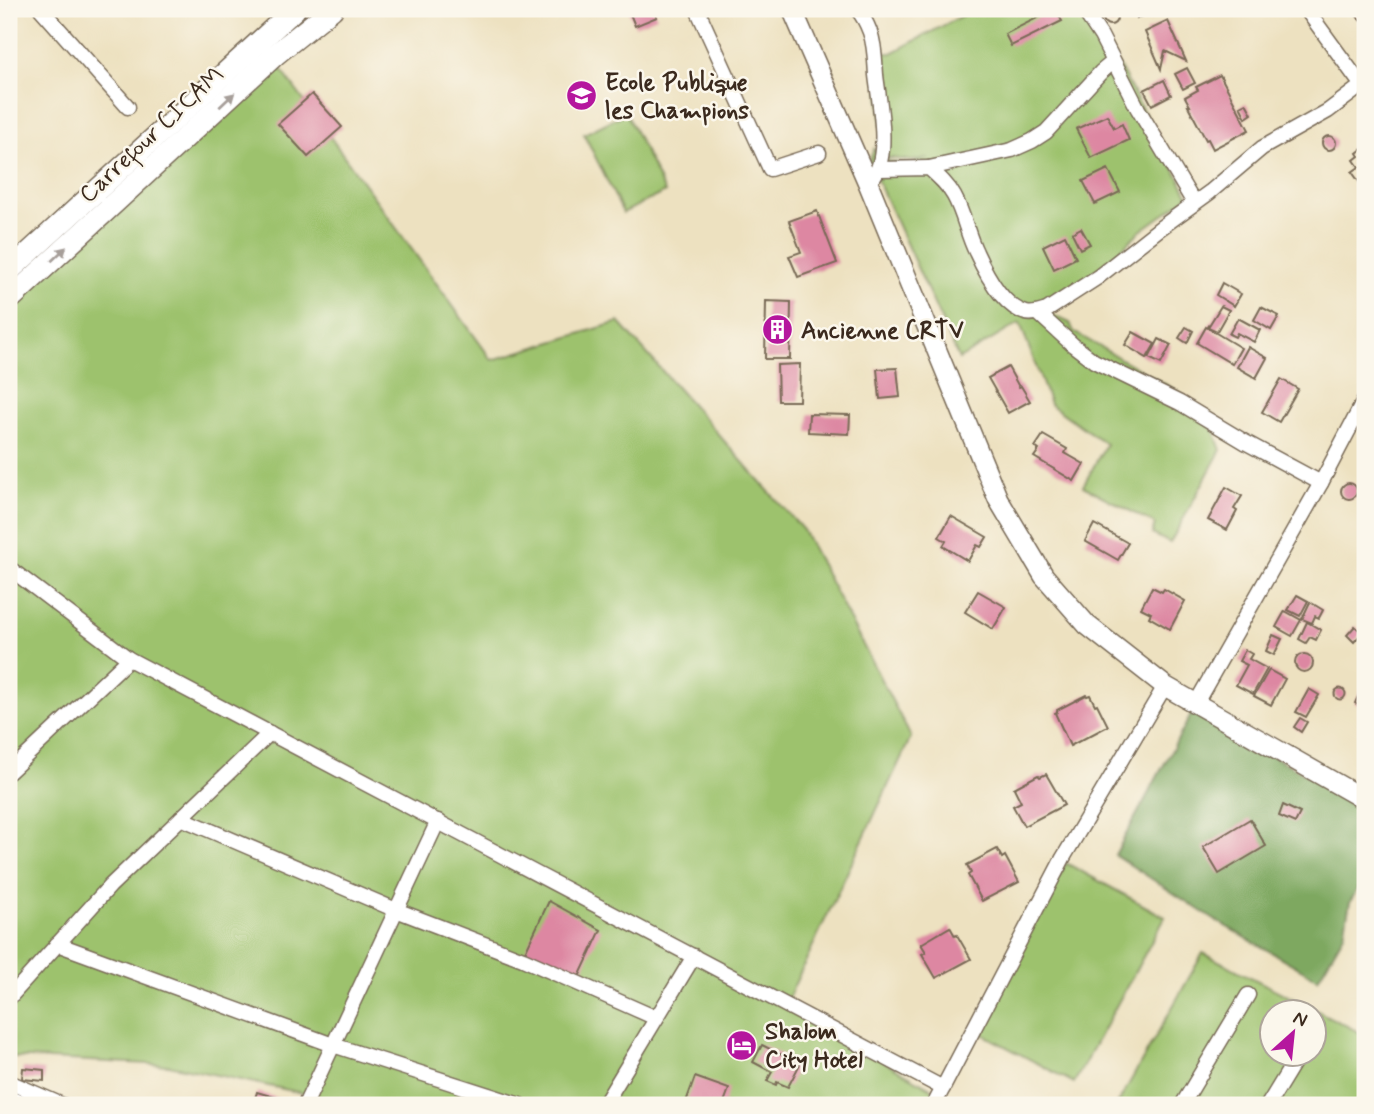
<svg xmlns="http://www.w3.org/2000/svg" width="1374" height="1114" font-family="Mynerve,sans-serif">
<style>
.green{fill:#9dc26d;stroke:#6c7646;stroke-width:2;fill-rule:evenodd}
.forest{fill:#7ea860;stroke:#5c693f;stroke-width:2}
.building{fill:#dd87a2}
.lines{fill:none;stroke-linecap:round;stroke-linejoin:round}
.street-casing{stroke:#796a57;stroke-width:17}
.secondary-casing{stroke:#796a57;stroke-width:22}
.primary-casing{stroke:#796a57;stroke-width:24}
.street{stroke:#fff;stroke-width:14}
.secondary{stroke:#fff;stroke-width:19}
.primary{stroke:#fff;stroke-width:21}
.oneway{fill:#a79f9a}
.labels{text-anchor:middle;stroke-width:5;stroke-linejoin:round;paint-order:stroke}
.poi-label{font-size:24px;font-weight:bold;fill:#3b2a1e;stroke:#fbf7ec;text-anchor:start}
.street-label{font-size:24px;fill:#3b2a1e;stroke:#fbf7ec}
</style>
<rect width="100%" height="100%" fill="#fbf7ec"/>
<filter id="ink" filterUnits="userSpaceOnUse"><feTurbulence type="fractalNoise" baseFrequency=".0143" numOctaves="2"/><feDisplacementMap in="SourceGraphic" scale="14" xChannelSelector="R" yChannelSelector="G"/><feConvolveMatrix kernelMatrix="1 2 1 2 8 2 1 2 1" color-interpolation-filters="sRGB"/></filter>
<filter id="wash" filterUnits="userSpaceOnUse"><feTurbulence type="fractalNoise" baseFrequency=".00686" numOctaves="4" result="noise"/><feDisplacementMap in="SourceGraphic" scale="28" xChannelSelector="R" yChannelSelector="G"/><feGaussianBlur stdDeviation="1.57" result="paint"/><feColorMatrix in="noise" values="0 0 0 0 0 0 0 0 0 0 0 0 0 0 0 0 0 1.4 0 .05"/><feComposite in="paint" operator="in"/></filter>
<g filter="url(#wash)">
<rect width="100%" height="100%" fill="#ede1c0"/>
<g class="green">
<polygon points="968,9 1088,9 1189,196 1139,232 1096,274 1056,298 1032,306 1070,323 1074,332 1177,391 1214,431 1221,450 1170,543 1152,534 1155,524 1083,486 1106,444 1050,404 1020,323 959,359 869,162 874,149 883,160 912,166 922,159 929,158 912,161 884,157 877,60 883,53 892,53 969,12"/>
<polygon points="270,54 492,360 619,322 803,530 911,737 785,1005 936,1091 965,1105 348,1105 307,1094 169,1065 9,1057 9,293"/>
<polygon points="626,113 665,192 623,213 584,134"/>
<polygon points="1066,863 1165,917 1074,1083 975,1030"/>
<path d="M 1203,953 L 1365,1035 L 1365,1105 L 1117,1105 ZM 1272,1012 L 1314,1012 L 1314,1054 L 1272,1054 Z"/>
</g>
<polygon class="forest" points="1193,711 1365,808 1365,876 1350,902 1344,934 1318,979 1213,919 1115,855"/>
<g id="blocks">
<g class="building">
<polygon points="628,9 653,9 657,17 635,26"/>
<polygon points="1055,9 1062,21 1011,46 1005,34"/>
<polygon points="1133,9 1159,9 1137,18"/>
<polygon points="1352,9 1365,9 1365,16 1360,20"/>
<circle cx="1110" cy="18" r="7"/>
<polygon points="1168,21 1186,61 1165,51 1161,69 1145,32"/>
<polygon points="1187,68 1195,83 1183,89 1175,74"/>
<polygon points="1220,75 1249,130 1213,149 1208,139 1206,140 1188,106 1190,106 1185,97 1198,90 1196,87"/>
<polygon points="1164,80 1171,95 1152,105 1144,90"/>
<polygon points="312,94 342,127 308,157 278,124"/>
<polygon points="1246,103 1252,114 1246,118 1240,106"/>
<polygon points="1107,115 1114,128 1122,124 1129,140 1091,158 1076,129"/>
<circle cx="1329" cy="143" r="7"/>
<polygon points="1362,149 1365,153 1365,190 1352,172 1359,167 1354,160 1359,156 1357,153"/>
<polygon points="1108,169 1120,192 1095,204 1083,181"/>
<polygon points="817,211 837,263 798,277 789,256 801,252 789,221"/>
<polygon points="1081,228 1090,244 1080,249 1072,233"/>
<polygon points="1065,235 1076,258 1054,269 1043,246"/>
<polygon points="1222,283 1241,294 1234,306 1216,295"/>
<polygon points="766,301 791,302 790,359 765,359"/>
<polygon points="1221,306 1229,310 1217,331 1208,327"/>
<polygon points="1261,307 1279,316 1271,330 1254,320"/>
<polygon points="1238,318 1260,330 1254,342 1237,333 1235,337 1229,334"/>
<polygon points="1186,327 1193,331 1187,343 1179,338"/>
<polygon points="1206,327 1241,348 1232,364 1197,343"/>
<polygon points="1133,332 1155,344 1147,358 1125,345"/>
<polygon points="1159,339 1171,345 1161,364 1149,358"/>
<polygon points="1248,347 1267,358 1256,378 1237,367"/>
<polygon points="800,364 799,401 778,401 777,365"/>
<polygon points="1008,367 1019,387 1021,386 1030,401 1008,413 988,378"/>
<polygon points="897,368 900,397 880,399 877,369"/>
<polygon points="1281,379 1298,389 1279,422 1262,412"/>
<polygon points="809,414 850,415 849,434 808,432"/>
<polygon points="1043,435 1067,449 1065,453 1084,464 1074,481 1034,457 1039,450 1035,447"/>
<circle cx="1349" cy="491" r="8"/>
<polygon points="1226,487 1242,496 1234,509 1237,511 1227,530 1208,520"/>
<polygon points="951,516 987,537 981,547 977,545 968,561 943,546 946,541 939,537"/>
<polygon points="1094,524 1128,543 1118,560 1085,541"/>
<polygon points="1152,587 1162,592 1164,589 1185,601 1170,629 1149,617 1151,613 1141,608"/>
<polygon points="978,591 1006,607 993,629 965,612"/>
<polygon points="1297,595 1308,601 1300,616 1288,610"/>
<polygon points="1310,602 1323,610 1319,618 1315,616 1312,623 1302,619"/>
<polygon points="1285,611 1301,620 1292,636 1276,627"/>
<polygon points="1307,622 1321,630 1316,640 1310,637 1306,643 1299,639"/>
<polygon points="1355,626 1362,633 1354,642 1347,635"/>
<polygon points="1273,635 1282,639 1274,655 1266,651"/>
<polygon points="1245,650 1252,654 1249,659 1267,669 1253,694 1236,685 1247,665 1239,661"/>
<circle cx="1304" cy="663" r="9"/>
<polygon points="1269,670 1285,679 1271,705 1254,696"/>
<polygon points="1365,682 1365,712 1359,709 1360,706 1355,703"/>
<circle cx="1340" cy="694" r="5.5"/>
<polygon points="1309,689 1319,695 1306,717 1296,712"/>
<polygon points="1086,695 1087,696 1090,695 1095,705 1097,704 1108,726 1070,746 1055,713 1057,712 1057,710"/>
<polygon points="1300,718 1307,722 1301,732 1294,727"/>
<polygon points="1046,774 1064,805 1024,826 1013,806 1021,802 1014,788 1038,775 1040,777"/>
<polygon points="1283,805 1300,813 1295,823 1279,816"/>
<polygon points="1250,819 1266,846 1219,874 1203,847"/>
<polygon points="997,849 1002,858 1005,856 1019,882 982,901 968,875 971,873 967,865"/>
<polygon points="549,901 601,930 579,977 525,952"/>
<polygon points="950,927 955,936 957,935 971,959 936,978 922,954 926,952 921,944"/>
<polygon points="762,1045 800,1064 788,1087 777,1082 776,1085 767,1081 772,1072 753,1062"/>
<polygon points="23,1068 44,1070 44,1081 22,1079"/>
<polygon points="695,1077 729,1089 723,1105 694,1105 686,1102"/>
<polygon points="257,1092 284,1100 282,1105 253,1105"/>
</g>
</g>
</g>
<g filter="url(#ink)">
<use href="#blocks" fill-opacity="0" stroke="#796a57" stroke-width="2"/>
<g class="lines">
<defs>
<g id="street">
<polyline points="41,9 128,107"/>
<polyline points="697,9 770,169 819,153"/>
<path d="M 857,9 C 863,16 867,24 870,32 C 875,45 875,61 876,75 C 879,102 890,153 874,176"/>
<polyline points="1083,9 1101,36 1138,109 1194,203"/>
<polyline points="1306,9 1365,90"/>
<polyline points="929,168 1012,150 1032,141 1046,132 1101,72 1113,62"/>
<path d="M 879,169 L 929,168 C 939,177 948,185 954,196 C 964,214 967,234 976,252 C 985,272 1003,307 1026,313 C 1033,315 1040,312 1047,310 L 1098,277 L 1159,229 L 1210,192 L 1262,148 L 1328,111 L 1365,83"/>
<polyline points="1038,313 1073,345 1094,361 1180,403 1245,442 1321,483"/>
<polyline points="9,568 129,659 943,1088"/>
<polyline points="1196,703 1321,483 1365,399"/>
<polyline points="9,772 129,659"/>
<polyline points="181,818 396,910 523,959 656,1018"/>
<polyline points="57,944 333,1045 520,1105"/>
<polyline points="9,998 110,886 270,733"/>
<polyline points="1314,1029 1317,1026"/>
<polyline points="9,1082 62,1105"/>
<polyline points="9,1098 26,1105"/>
<polyline points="305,1105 438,821"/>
<polyline points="604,1105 694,956"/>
<polyline points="934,1105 1063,858 1165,686"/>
<polyline points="1182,1105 1248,995"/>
<polyline points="1268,1105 1299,1054"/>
</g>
<polyline id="secondary" points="792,9 868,183 998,499 1044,576 1087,625 1165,686 1365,800"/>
<g id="primary">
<polyline points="9,271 295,9"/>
<polyline points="9,300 276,54 332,9"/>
</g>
</defs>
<use href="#street" class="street-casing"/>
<use href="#secondary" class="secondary-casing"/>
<use href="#primary" class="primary-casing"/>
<use href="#street" class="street"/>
<use href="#secondary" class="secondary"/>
<use href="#primary" class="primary"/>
</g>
<defs><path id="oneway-solid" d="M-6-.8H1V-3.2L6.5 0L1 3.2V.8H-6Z" transform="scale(1.75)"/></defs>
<g class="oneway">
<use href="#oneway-solid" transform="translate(227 100) rotate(-43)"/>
<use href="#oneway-solid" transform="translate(59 254) rotate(-43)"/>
</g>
</g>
<defs>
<symbol id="school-disc" viewBox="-11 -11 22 22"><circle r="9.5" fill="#b5179e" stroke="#fbf7ec"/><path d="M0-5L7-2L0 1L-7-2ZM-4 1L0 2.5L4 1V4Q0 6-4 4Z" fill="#fff"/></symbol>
<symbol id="building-disc" viewBox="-11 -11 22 22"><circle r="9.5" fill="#b5179e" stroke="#fbf7ec"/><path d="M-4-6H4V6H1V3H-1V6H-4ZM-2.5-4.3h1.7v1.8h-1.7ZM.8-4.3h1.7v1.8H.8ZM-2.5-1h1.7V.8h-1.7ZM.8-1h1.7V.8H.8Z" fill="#fff"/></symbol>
<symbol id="hotel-disc" viewBox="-11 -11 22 22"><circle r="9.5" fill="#b5179e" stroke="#fbf7ec"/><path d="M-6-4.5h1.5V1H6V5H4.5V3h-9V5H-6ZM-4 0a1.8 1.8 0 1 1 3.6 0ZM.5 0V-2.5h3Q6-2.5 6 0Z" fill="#fff"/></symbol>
</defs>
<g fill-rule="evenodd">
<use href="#school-disc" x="564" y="78" width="35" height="35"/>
<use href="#building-disc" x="760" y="312" width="35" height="35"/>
<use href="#hotel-disc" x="724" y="1028" width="35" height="35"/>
</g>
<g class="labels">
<g class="poi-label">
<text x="605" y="90">Ecole Publique<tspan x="605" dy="28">les Champions</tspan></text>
<text x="801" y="338">Ancienne CRTV</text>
<text x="765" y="1039">Shalom<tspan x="765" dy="28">City Hotel</tspan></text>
</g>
<g class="street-label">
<text transform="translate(151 134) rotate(-43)" y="8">Carrefour CICAM</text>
</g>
</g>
<rect width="1374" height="1114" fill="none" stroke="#fbf7ec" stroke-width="35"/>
<g transform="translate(1293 1033) rotate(27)"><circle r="33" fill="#fbf7ec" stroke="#aea59a" stroke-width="2"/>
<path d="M0-5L12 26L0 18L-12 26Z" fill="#b5179e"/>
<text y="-10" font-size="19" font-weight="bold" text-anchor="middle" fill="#3b2a1e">N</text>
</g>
</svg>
